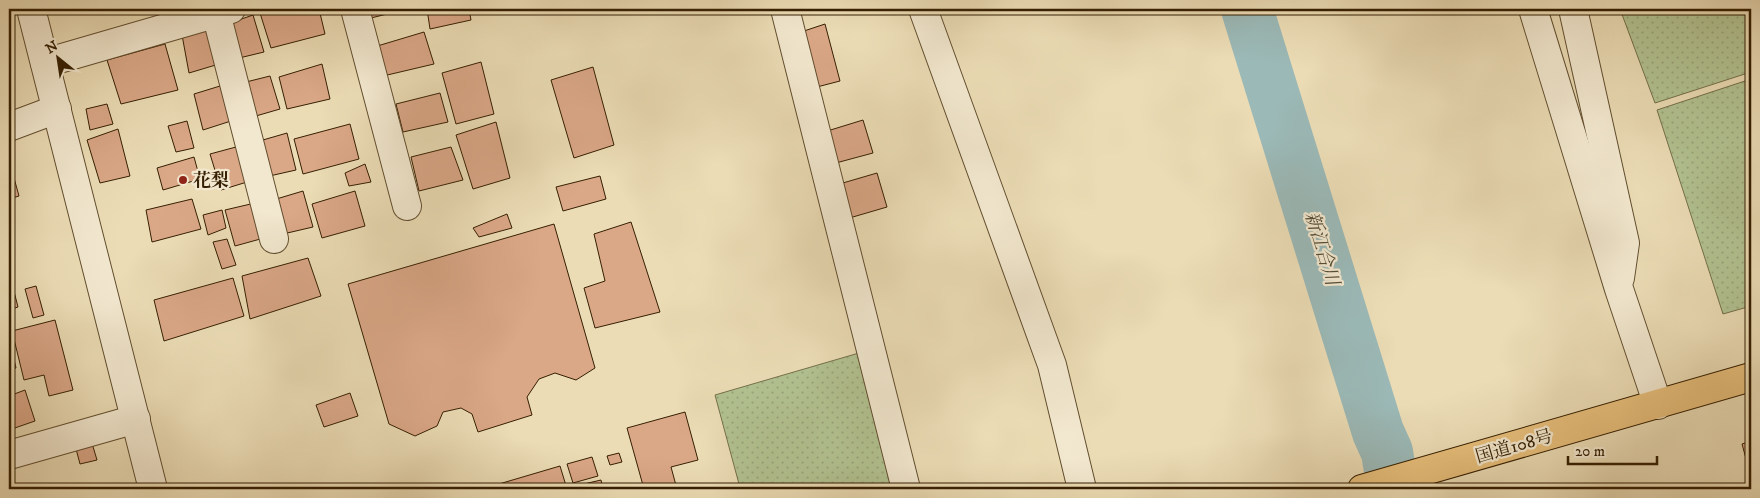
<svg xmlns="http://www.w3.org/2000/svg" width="1760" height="498" font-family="'IM FELL DW Pica','Noto Serif JP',serif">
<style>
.grass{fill:url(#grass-dots);stroke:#74704a}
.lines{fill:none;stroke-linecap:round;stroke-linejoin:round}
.river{stroke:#9bb9b7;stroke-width:52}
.building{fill:#daa787;stroke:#351f02}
.minor-casing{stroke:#624e2f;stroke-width:30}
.highway-casing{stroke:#351f02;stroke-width:30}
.minor{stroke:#f2e8cf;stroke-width:28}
.highway{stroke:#e6be7a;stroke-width:28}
.poi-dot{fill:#8f2418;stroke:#f2e8cf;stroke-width:2}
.labels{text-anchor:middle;stroke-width:4.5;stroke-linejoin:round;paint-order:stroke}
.poi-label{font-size:18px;font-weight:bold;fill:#351f02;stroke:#f2e8cf;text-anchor:start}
.street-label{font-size:18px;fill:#351f02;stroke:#f2e8cf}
.water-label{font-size:19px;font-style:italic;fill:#544d38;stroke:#f2e8cf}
</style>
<defs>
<pattern id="grass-dots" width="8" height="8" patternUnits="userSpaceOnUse" patternTransform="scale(1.25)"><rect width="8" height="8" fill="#b2c291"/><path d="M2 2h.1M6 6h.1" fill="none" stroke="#9aa67b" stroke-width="1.8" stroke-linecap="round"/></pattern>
</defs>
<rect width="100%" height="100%" fill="#ebdcb5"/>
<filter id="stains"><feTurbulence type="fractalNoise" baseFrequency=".004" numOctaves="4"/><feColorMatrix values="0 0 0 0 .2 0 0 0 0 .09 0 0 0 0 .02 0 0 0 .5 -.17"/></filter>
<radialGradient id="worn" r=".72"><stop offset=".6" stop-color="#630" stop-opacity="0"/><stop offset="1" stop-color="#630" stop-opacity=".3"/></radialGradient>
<g class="grass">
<polygon points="1620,9 1751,9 1751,72 1655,103"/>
<polygon points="1751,79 1751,306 1723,314 1657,110"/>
<polygon points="859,353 893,489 727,489 739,484 715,395"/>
</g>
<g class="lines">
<polyline class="river" points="1247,9 1378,432 1387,452 1393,489"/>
</g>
<g class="building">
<polygon points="275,9 319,9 325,34 271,48 260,13"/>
<polygon points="365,9 407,9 367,19"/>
<polygon points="427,9 469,9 471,20 430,29"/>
<polygon points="253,15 264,52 235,59 227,24"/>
<polygon points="825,24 840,81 813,88 798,33"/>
<polygon points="211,28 219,64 189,73 182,35"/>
<polygon points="424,32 434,64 383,76 374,47"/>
<polygon points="165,44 178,90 121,104 107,60"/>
<polygon points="481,62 494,114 456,124 442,73"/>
<polygon points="322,64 330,99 287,109 279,77"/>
<polygon points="593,67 614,145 574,158 551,80"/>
<polygon points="270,76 280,109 249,118 242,83"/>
<polygon points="220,86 231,121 203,130 194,94"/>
<polygon points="440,93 448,122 403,132 396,104"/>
<polygon points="107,104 113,124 90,130 86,109"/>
<polygon points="863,120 873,153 832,164 824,132"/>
<polygon points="187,121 194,148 176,152 168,126"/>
<polygon points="496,122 510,178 473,189 456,135"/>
<polygon points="350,124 359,159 303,174 294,139"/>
<polygon points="118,129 130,176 100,183 87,140"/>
<polygon points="287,133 296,170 265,177 256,142"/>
<polygon points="236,147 247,182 221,190 210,154"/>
<polygon points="451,147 463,180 419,191 411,157"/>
<polygon points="194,157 200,179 163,190 157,168"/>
<polygon points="9,160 19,196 9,199"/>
<polygon points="365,164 371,182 349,186 345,173"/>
<polygon points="877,173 887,207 846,219 836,185"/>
<polygon points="600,176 606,199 563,211 556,187"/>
<polygon points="303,191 313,227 283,234 273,200"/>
<polygon points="355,191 365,226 322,238 312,204"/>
<polygon points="192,199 201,229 152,242 146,210"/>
<polygon points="255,203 264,238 235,246 225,210"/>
<polygon points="222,210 226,228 208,235 203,215"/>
<polygon points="507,214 512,228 479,237 473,228"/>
<polygon points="631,222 660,312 595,328 584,288 605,281 594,234"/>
<polygon points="554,224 595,368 576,380 555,373 539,379 527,397 532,415 478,432 472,414 461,408 443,412 437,426 415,436 389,424 348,284"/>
<polygon points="227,239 236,265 222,269 213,242"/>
<polygon points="308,258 321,296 250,319 242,276"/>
<polygon points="9,272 18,307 9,310"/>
<polygon points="233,278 244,316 164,341 154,300"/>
<polygon points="36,286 44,315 33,318 25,289"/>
<polygon points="55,320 73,390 49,396 44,375 24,380 12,331"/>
<polygon points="9,338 16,368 9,370"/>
<polygon points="25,390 35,421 9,430 9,396"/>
<polygon points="350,393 358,416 324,427 316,405"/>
<polygon points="685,412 698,460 671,467 677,489 644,489 627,428"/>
<polygon points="91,440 97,460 80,464 75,445"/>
<polygon points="1751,441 1751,477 1742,444"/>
<polygon points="619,453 622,462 610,465 607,456"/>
<polygon points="592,457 598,476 573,483 567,464"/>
<polygon points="560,466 567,489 482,489"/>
<polygon points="601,480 603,489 572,489 571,487"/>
</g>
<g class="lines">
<defs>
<g id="minor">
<polyline points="31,9 153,489"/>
<polyline points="355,9 407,206"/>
<polyline points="785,9 906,489"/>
<polyline points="923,9 1052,365 1082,489"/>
<polyline points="1533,9 1619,289 1658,405"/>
<polyline points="1573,9 1625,243 1620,278"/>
<polyline points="216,13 274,239"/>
<polyline points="45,63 231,9"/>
<polyline points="9,127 57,109"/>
<polyline points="9,455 136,419"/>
</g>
<polyline id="highway" points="1362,489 1751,377"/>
</defs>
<use href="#minor" class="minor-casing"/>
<use href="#highway" class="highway-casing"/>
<use href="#minor" class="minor"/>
<use href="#highway" class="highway"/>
</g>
<circle class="poi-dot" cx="183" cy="180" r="5"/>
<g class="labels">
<g class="poi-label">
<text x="193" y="186">花梨</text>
</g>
<g class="street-label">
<text transform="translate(1514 446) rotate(-16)" y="6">国道108号</text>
</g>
<g class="water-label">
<text transform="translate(1323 248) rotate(73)" y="7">新江合川</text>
</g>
</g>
<rect width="1760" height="498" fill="none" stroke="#ebdcb5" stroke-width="30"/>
<rect x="10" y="10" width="1740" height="478" fill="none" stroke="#351f02" stroke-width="2.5"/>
<rect x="15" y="15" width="1730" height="468" fill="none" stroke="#351f02"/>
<g transform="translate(58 58) rotate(330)" stroke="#f2e8cf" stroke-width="4" paint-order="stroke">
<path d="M0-4L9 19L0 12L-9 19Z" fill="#351f02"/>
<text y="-8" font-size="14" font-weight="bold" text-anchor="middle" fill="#351f02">N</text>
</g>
<path d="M1568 456v8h89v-8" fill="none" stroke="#351f02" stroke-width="2.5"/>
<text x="1575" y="456" font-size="15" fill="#351f02" stroke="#f2e8cf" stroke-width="4" paint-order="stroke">20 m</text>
<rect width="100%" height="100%" filter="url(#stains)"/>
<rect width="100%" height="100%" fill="url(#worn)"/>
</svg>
